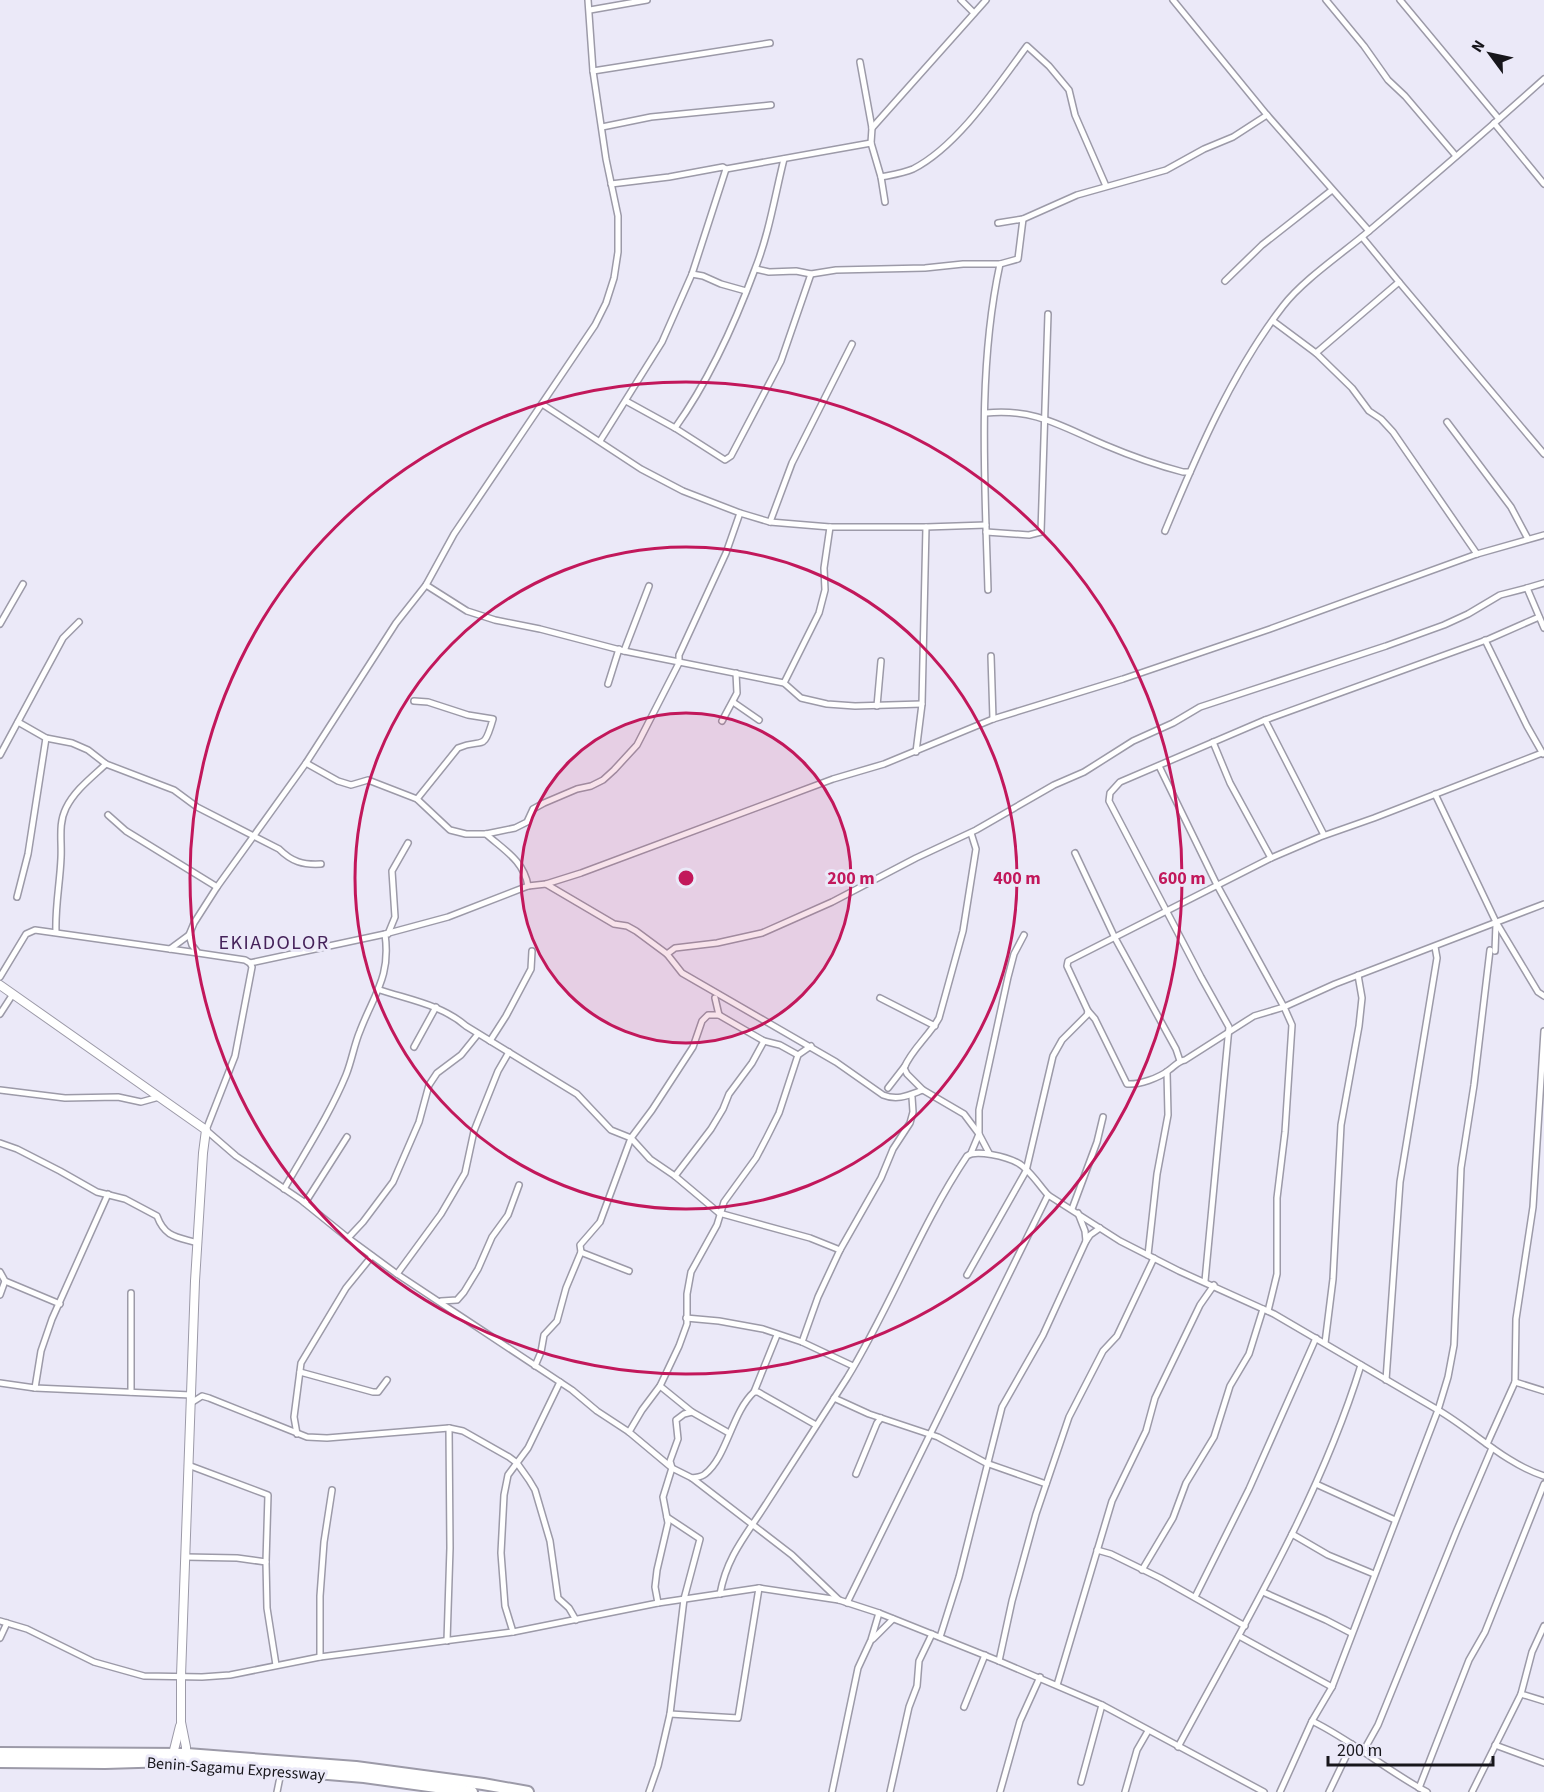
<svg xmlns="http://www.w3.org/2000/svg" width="1544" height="1792" font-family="'Source Sans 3',sans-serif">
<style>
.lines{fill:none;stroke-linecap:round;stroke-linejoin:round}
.street-casing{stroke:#9c9aa8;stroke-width:8}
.secondary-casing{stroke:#9c9aa8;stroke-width:10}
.highway-casing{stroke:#9c9aa8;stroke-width:14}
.street{stroke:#fff;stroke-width:5}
.secondary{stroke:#fff;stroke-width:8}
.highway{stroke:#fff;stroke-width:10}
.ring{fill:none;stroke:#c2185b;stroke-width:3}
.labels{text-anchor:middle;stroke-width:6;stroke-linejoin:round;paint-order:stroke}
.street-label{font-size:16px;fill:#17161b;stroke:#ebe9f8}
.quarter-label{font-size:20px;letter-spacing:1.5px;fill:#45225a;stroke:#ebe9f8}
.centre{fill:#c2185b;stroke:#ebe9f8;stroke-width:3}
.ring-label{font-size:18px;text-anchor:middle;font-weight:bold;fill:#c2185b;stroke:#ebe9f8;stroke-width:6;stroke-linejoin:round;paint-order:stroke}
</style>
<rect width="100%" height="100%" fill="#ebe9f8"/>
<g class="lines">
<defs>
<g id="street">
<polyline points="588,0 593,71 606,159 618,216 618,252 614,278 606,303 595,325 454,534 426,585 396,623 306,763 217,887 194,923 189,935 192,945 198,953 245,960 250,963 252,967 235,1056 206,1130 236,1156 301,1200 348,1238 397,1274 572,1390 597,1411 629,1432 672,1468 692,1478 792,1555 839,1600"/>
<polyline points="961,0 974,13"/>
<polyline points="1173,0 1267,115 1369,231"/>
<polyline points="1326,0 1364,46 1388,80 1405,96 1456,156"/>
<polyline points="1400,0 1499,119"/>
<polyline points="590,10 647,0"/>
<polyline points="860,62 872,128 871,143 881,177 885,202"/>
<polyline points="593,71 770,43"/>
<polyline points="1494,123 1544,184"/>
<polyline points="602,127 651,117 771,105"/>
<polyline points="872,128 986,0"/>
<polyline points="726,169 871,143"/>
<path d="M 881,177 C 891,175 904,173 913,169 C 958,146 998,85 1027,46 L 1049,66 L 1069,90 L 1075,115 L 1106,186"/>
<polyline points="998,223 1023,219 1077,195 1166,170 1204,149 1233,137 1267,115"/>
<polyline points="1362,237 1399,282 1316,353 1352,388 1369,411 1381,419 1393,432 1477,554"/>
<polyline points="756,269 769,272 796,271 811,274 836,270 925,268 963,264 1000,264 1018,259 1023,219"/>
<polyline points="692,274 703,276 721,284 746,291"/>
<polyline points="1225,281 1262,245 1332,190"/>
<polyline points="1399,282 1544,454"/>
<polyline points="1273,321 1316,353"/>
<polyline points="626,401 675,428 725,460 731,456 781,361 811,274"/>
<polyline points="542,404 641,469 683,491 740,513 770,522 830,527 926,527 986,525"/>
<path d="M 986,413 C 1035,408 1062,427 1105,445 C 1131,456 1156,465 1183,472 L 1190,472"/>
<polyline points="1447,422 1511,507 1528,539"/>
<path d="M 675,428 C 710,379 734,326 755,269 C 769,234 775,195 784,159"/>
<polyline points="600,441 662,342 692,274 726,169 723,167 669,177 611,184"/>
<polyline points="770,522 792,463 852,344"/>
<path d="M 1165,531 C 1197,454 1232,372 1283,306 C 1303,280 1343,253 1369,231 C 1428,181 1486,131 1544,79"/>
<polyline points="986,532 1029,535 1041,532 1048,314"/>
<polyline points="1544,583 1527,588 1544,628"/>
<polyline points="426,585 467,611 495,620 540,629 624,651 784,683 801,698 827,704 855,706 922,704"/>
<path d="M 988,590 C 985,482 977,370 1000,264"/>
<polyline points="0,624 23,584"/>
<polyline points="1485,640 1527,726 1543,754"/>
<polyline points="624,651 649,586"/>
<polyline points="991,656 993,719"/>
<polyline points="784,683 819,613 825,590 824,568 830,527"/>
<polyline points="608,684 619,649"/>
<path d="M 414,701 L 428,702 L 468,715 L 493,719 C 483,754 483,737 458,748 L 417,799"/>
<polyline points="733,702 759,720"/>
<polyline points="877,706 881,661"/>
<polyline points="722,721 737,693 736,673"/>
<path d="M 18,722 L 46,738 L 72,743 L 88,750 L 106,764 L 174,790 L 197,807 L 279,849 C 292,862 303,865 321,864"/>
<polyline points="1213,742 1230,783 1271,858"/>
<polyline points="916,752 922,704 926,527"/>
<polyline points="0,755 63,638 79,622"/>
<polyline points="306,763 338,781 351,785 368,780 417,799 450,830 466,834 486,834 515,828 527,822 533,809 544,803 577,789 591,786 603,780 614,770 637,745 679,663 679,655 726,553 740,513"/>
<polyline points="1159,766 1217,885 1284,1007 1292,1025 1285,1132 1277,1198 1277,1274 1268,1311"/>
<polyline points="1435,794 1496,922 1538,992 1544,996"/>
<polyline points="108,815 126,831 217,887"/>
<path d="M 486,834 C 504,850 524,861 528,886"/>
<polyline points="1324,835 1265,720 1489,639 1539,617"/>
<polyline points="1075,853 1115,938 1176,1049 1180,1061"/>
<polyline points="546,884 614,924 627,926 636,931 667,954"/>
<polyline points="17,897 28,854 46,738"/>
<path d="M 56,932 C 55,907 60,883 61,858 C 62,841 58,824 66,808 C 75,790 91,778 106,764"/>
<polyline points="388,934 395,917 392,871 408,843"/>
<polyline points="170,949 189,935"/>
<path d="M 1490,950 L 1474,1085 L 1461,1168 L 1454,1345 L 1448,1377 L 1438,1410 C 1474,1431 1504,1463 1544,1476"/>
<polyline points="1495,951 1496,924"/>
<polyline points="250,963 385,934 448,917 528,886 546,884 581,873 833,779 884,764 993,719 1123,679 1270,629 1477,554 1544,535"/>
<polyline points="0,977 26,934 35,930 198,953"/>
<path d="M 380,990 C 410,1000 442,1005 466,1026 L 577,1094 L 611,1130 L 631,1138 L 650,1159 L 675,1176 L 719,1213 L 810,1238 L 840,1250"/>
<polyline points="715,998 719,1015"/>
<polyline points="880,998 935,1026"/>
<path d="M 1088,1011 L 1095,1019 L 1127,1084 C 1139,1085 1159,1078 1169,1070 C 1175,1066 1178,1061 1185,1060 L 1254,1016 L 1284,1007 L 1335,984 L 1544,904"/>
<polyline points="0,1014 13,994"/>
<polyline points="490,1041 506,1016 531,969 532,951"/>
<polyline points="414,1047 436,1007"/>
<polyline points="888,1088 905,1066"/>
<polyline points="0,1090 65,1098 118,1097 141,1102 159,1097"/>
<path d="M 923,1090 L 907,1074 L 904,1068 C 912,1049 929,1036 939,1018 L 963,931 L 976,849 L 971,833"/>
<path d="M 0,1143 L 17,1149 L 60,1171 L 97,1192 L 125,1199 L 157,1216 C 165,1238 178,1237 198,1243"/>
<path d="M 971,1153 L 979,1134 L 964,1114 L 923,1090 C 909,1095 898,1101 883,1095 L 836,1062 L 682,973 L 667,954 L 675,948 L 717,943 L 762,933 L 832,902 L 916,858 L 976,830 L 1054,785 L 1084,772 L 1133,741 L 1173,723 L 1200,707 L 1386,646 L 1444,625 L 1468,614 L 1500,595 L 1527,588"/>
<polyline points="989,1153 979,1134 979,1110 1008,977 1014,954 1024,935"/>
<polyline points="675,1176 711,1129 723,1109 729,1094 752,1063 764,1041"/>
<path d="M 284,1189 C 305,1152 330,1114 346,1075 C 352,1060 354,1045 360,1031 C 374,994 391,977 385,934"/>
<polyline points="305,1203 347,1137"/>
<polyline points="1072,1209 1097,1142 1103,1117"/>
<polyline points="348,1238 363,1222 393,1182 419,1122 429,1085 437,1073 461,1055 478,1034"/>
<polyline points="1086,1241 1090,1235 1100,1228"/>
<polyline points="1148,1255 1157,1174 1168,1115 1167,1072"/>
<polyline points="629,1271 583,1253 581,1252 580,1245 600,1222 631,1138 652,1110 693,1047 702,1021 708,1015 719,1015 764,1041 780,1045 798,1055"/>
<polyline points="0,1272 5,1281 60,1304"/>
<polyline points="397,1274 441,1214 465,1173 474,1131 498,1071 509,1052"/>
<polyline points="967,1275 1026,1171 1053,1056 1062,1040 1087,1015 1088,1011 1067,966 1068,961 1271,858 1320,837 1374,818 1542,753"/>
<polyline points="1205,1281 1229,1027 1201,977 1109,801 1110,793 1120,782 1265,720"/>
<polyline points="0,1295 5,1281"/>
<polyline points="441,1301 457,1300 464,1292 478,1269 492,1237 508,1215 519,1185"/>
<polyline points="686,1318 719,1321 763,1329 802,1342 853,1366"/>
<polyline points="802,1342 818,1297 840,1250 881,1178 893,1149 910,1123 913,1112 912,1097"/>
<polyline points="1325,1343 1333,1279 1341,1125 1359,1026 1362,998 1358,975"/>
<polyline points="535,1366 541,1352 544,1335 557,1321 566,1288 581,1252"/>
<polyline points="300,1372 373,1392 378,1392 387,1380"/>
<polyline points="1386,1380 1400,1182 1437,958 1435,947"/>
<polyline points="1515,1382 1544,1391"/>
<polyline points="0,1383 35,1388 191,1395"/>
<polyline points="660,1386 692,1412"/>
<polyline points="35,1388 41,1351 52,1319 108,1194"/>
<polyline points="131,1392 131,1293"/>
<polyline points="754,1392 777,1335"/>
<polyline points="834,1398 869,1414 938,1437 986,1463 1046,1484"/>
<polyline points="191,1403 202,1396 209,1398 307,1437 327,1438 449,1428 463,1431 509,1457 517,1463 529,1480 535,1490 550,1541 558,1598 569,1608 576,1620"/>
<polyline points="629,1432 642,1410 660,1386 679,1346 687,1324 687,1294 691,1272 717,1225 724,1202 756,1158 767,1137 779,1113 798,1055 811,1046"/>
<polyline points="297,1434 294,1417 301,1363 346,1288 372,1256"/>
<polyline points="1487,1444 1515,1382 1516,1319 1533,1207 1544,1031"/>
<polyline points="188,1465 268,1495 266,1562 267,1608 276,1665"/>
<polyline points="856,1474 877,1423 881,1418"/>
<path d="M 692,1478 C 697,1477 702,1477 705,1474 C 727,1457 732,1412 754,1392 L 758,1392 L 816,1425"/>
<polyline points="1316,1484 1395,1520"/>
<polyline points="1292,1534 1328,1555 1374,1574"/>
<polyline points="1097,1550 1111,1554 1160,1578 1245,1626"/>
<polyline points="185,1557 237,1558 266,1562"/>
<polyline points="1142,1570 1173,1518 1186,1483 1214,1437 1230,1386 1249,1354 1263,1309"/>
<polyline points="1263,1592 1326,1620 1351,1633"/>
<path d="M 720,1594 C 727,1555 748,1533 768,1501 C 794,1460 821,1419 847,1378 C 891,1306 920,1226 967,1156 C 976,1149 1007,1157 1018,1163 C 1029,1169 1039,1185 1048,1195"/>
<polyline points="1195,1597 1249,1489 1316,1338"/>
<polyline points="658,1603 655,1587 657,1570 668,1523 663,1497 672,1468 670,1461 678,1439 676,1420 684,1414 692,1412 729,1433"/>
<polyline points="847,1603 1048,1195 1120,1241 1179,1271 1274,1314 1438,1410 1332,1687 1312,1721 1280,1792"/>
<polyline points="0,1621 27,1629 94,1662 144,1676 202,1677 230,1675 320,1657 513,1632 658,1603 759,1588 839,1600 879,1613 999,1661 1102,1705 1264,1792"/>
<polyline points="513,1632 505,1606 501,1553 504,1495 508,1475 528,1448 560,1382"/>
<polyline points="1239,1636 1332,1687"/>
<polyline points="940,1637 959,1577 1002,1407 1043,1335 1086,1241 1085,1231 1078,1213"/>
<polyline points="0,1638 7,1623"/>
<polyline points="873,1639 893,1619"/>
<polyline points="447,1641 450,1548 449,1428"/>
<polyline points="320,1657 320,1596 324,1542 332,1490"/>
<polyline points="999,1661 1012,1601 1036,1514 1069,1417 1103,1351 1117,1336 1154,1258"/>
<polyline points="1057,1685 1112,1501 1146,1431 1155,1398 1200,1305 1214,1285"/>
<polyline points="1521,1694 1544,1701"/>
<polyline points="964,1707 985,1655"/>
<polyline points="670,1714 738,1718 759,1588"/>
<path d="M 1312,1721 C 1353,1741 1387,1771 1427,1792"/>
<polyline points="1495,1745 1544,1763"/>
<path d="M 1178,1747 C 1245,1622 1319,1501 1361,1365"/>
<polyline points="1364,1750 1378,1725 1457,1530 1492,1448"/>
<polyline points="1081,1782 1102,1705"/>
<polyline points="1419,1788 1469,1660 1485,1632 1544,1484"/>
<polyline points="277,1792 281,1772"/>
<polyline points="649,1792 658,1766 670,1714 684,1599 700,1539 667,1517"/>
<polyline points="832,1792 858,1668 871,1640 879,1613"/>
<polyline points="890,1792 909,1707 917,1686 919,1661 932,1634"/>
<polyline points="1000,1792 1020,1721 1040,1677"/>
<polyline points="1125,1792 1137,1750 1148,1731"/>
<polyline points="1329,1792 1352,1744"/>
<polyline points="1472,1792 1521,1694 1532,1652 1544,1626"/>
</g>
<g id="secondary">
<polyline points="0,985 206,1130 203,1153 195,1281 181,1676 181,1722 186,1747 186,1757"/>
<polyline points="172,1758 180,1726"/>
</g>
<g id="highway">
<polyline points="0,1753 187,1754 356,1767 483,1784 528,1792"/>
<polyline points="0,1762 105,1763 171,1761 364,1777 472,1792"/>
</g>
</defs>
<use href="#street" class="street-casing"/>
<use href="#secondary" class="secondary-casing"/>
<use href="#highway" class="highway-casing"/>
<use href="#street" class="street"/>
<use href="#secondary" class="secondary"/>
<use href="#highway" class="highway"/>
</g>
<circle cx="686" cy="878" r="165" fill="#c2185b" fill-opacity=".12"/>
<g class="ring">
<circle cx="686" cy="878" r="165"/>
<circle cx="686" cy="878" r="331"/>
<circle cx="686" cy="878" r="496"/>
</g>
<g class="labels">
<g class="street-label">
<text transform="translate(236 1768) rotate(4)" y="6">Benin-Sagamu Expressway</text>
</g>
<g class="quarter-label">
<text x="274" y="949">EKIADOLOR</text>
</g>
</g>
<circle cx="686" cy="878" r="9" class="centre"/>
<g class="ring-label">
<text x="851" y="884">200 m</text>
<text x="1017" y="884">400 m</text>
<text x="1182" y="884">600 m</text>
</g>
<g transform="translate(1490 54) rotate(303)" stroke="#ebe9f8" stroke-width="4.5" paint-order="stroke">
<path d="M0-4.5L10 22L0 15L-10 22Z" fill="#17161b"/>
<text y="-9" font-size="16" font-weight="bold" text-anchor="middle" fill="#17161b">N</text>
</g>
<path d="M1328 1756v9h165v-9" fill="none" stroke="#17161b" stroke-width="3"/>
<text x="1337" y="1756" font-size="18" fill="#17161b" stroke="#ebe9f8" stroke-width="4.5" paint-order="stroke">200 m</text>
</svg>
